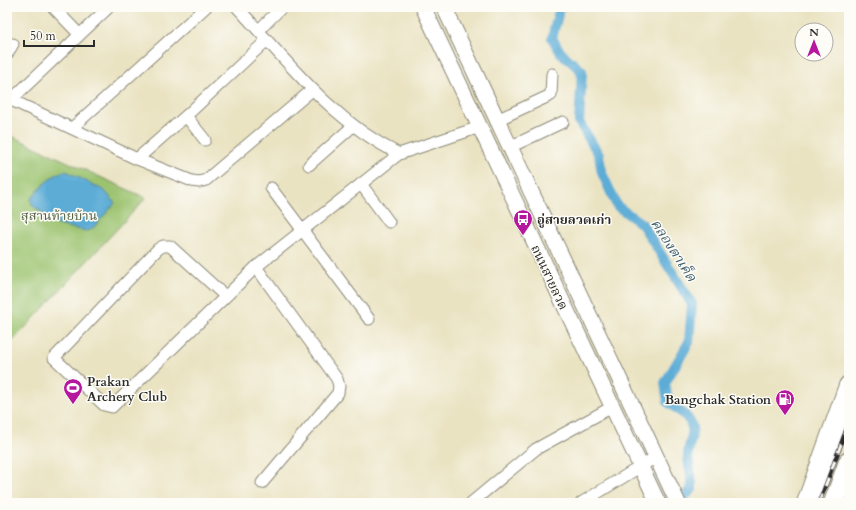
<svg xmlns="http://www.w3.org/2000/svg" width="856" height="510" font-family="Cardo,'Noto Serif Thai',serif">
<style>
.green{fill:#9cc36f;stroke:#64774d}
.water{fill:#5bacd6;stroke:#436c80}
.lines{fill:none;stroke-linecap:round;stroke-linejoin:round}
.canal{stroke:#5bacd6;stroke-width:10}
.street-casing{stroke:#8a8776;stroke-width:13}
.secondary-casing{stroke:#8a8776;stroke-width:17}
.highway-casing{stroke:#8a8776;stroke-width:22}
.street{stroke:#fff;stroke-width:11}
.secondary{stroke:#fff;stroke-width:15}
.highway{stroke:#fff;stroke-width:20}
.rail-casing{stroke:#2b2b2b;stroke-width:4.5}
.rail{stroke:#fdfcf7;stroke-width:3;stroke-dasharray:9;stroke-linecap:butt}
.labels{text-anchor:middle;stroke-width:3;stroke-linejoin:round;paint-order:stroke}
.park-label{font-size:13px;fill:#536043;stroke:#fdfcf7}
.poi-label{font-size:13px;font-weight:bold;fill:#2b2b2b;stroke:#fdfcf7;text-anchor:start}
.street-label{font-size:13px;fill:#2b2b2b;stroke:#fdfcf7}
.water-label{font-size:14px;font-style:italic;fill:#3e5f6f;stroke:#fdfcf7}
</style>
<rect width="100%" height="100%" fill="#fdfcf7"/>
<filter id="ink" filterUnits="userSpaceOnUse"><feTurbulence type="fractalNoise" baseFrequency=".025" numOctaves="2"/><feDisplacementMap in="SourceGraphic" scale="8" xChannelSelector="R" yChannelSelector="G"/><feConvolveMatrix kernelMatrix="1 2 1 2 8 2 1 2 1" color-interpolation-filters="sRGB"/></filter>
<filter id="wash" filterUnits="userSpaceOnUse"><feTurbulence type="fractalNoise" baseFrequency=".012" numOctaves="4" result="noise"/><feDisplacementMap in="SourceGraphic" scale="16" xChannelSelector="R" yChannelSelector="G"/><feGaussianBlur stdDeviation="0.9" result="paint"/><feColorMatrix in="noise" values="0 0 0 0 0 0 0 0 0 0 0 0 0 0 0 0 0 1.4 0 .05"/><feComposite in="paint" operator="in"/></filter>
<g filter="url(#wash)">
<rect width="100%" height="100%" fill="#eae3c2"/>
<polygon class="green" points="7,134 146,198 7,347"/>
<path class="water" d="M 66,171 L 105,191 L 115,203 L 93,228 L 87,231 L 58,225 L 32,205 L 31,199 C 41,187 51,174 66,171 Z"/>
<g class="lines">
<path class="canal" d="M 560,7 L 552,38 L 561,53 L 582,71 L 579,122 L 599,155 L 602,173 L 617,206 L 642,224 L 692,304 L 689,342 L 665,383 L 668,402 C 678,410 695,419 692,434 C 691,442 688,448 688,456 C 689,467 692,478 692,489 L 686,495"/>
</g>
</g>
<g filter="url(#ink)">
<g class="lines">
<defs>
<g id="street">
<polyline points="53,7 79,34"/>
<path d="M 237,7 C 287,61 332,121 399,154"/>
<polyline points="259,30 282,7"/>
<polyline points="7,54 13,44"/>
<polyline points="7,98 137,159 192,181 199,182 206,180 312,90"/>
<polyline points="11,100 109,7"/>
<polyline points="186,116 205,140"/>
<polyline points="497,120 551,95 552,74"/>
<polyline points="72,128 206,7"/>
<polyline points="510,147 563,122"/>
<polyline points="137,159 186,116 267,40"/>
<polyline points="309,165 353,126"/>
<polyline points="361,184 389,222"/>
<polyline points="271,188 369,319"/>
<polyline points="256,267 337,379 339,386 338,393 262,483"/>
<polyline points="225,296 170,246 163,246 158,249 54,358 104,405 112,407 256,267 399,154 480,127"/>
<polyline points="471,503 536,449 612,407"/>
<polyline points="581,503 656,457"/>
</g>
<g id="secondary">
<polyline points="423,7 658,503"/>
<polyline points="444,7 678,503"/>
</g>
<g id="highway">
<polyline points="807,503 849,386"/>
<polyline points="834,503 849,462"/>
</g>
</defs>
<use href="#street" class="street-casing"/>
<use href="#secondary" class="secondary-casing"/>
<use href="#highway" class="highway-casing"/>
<use href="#street" class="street"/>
<use href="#secondary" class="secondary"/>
<use href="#highway" class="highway"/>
<defs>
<polyline id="rail" points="819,503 849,423"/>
</defs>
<use href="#rail" class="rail-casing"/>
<use href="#rail" class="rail"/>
</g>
</g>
<defs>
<symbol id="bus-pin" viewBox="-11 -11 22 30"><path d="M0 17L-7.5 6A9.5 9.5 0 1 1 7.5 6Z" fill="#b5179e" stroke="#fdfcf7"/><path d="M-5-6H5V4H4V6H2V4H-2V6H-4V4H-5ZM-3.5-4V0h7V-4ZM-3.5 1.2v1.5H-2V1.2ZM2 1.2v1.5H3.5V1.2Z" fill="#fff"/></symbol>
<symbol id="stadium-pin" viewBox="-11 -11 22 30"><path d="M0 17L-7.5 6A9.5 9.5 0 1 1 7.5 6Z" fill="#b5179e" stroke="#fdfcf7"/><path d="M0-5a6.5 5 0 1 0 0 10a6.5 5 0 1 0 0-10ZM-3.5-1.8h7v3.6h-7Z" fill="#fff"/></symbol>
<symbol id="fuel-pin" viewBox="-11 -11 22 30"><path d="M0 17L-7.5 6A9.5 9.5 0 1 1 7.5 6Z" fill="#b5179e" stroke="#fdfcf7"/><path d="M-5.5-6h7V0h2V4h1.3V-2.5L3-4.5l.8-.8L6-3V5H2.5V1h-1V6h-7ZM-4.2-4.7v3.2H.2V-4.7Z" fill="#fff"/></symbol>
</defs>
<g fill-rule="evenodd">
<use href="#bus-pin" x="512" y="208" width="22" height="30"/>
<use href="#stadium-pin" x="62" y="377" width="22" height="30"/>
<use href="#fuel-pin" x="774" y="388" width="22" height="30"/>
</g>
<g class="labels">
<g class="park-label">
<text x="59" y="220">สุสานท้ายบ้าน</text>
</g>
<g class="poi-label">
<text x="537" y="224">อู่สายลวดเก่า</text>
<text x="87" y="386">Prakan<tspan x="87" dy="15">Archery Club</tspan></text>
<text x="771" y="404" text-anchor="end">Bangchak Station</text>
</g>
<g class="street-label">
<text transform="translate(550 277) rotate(65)" y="5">ถนนสายลวด</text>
</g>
<g class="water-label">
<text transform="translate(674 250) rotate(57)" y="5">คลองตาเค็ด</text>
</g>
</g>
<rect width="856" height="510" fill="none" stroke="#fdfcf7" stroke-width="24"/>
<g transform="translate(814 42)"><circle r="19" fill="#fdfcf7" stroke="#a9a8a5"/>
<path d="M0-3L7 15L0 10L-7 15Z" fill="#b5179e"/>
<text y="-6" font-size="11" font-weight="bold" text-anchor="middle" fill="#2b2b2b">N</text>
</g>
<path d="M24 40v6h70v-6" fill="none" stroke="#2b2b2b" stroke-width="2"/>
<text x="30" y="40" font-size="12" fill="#2b2b2b" stroke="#fdfcf7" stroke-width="3" paint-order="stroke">50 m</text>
</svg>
